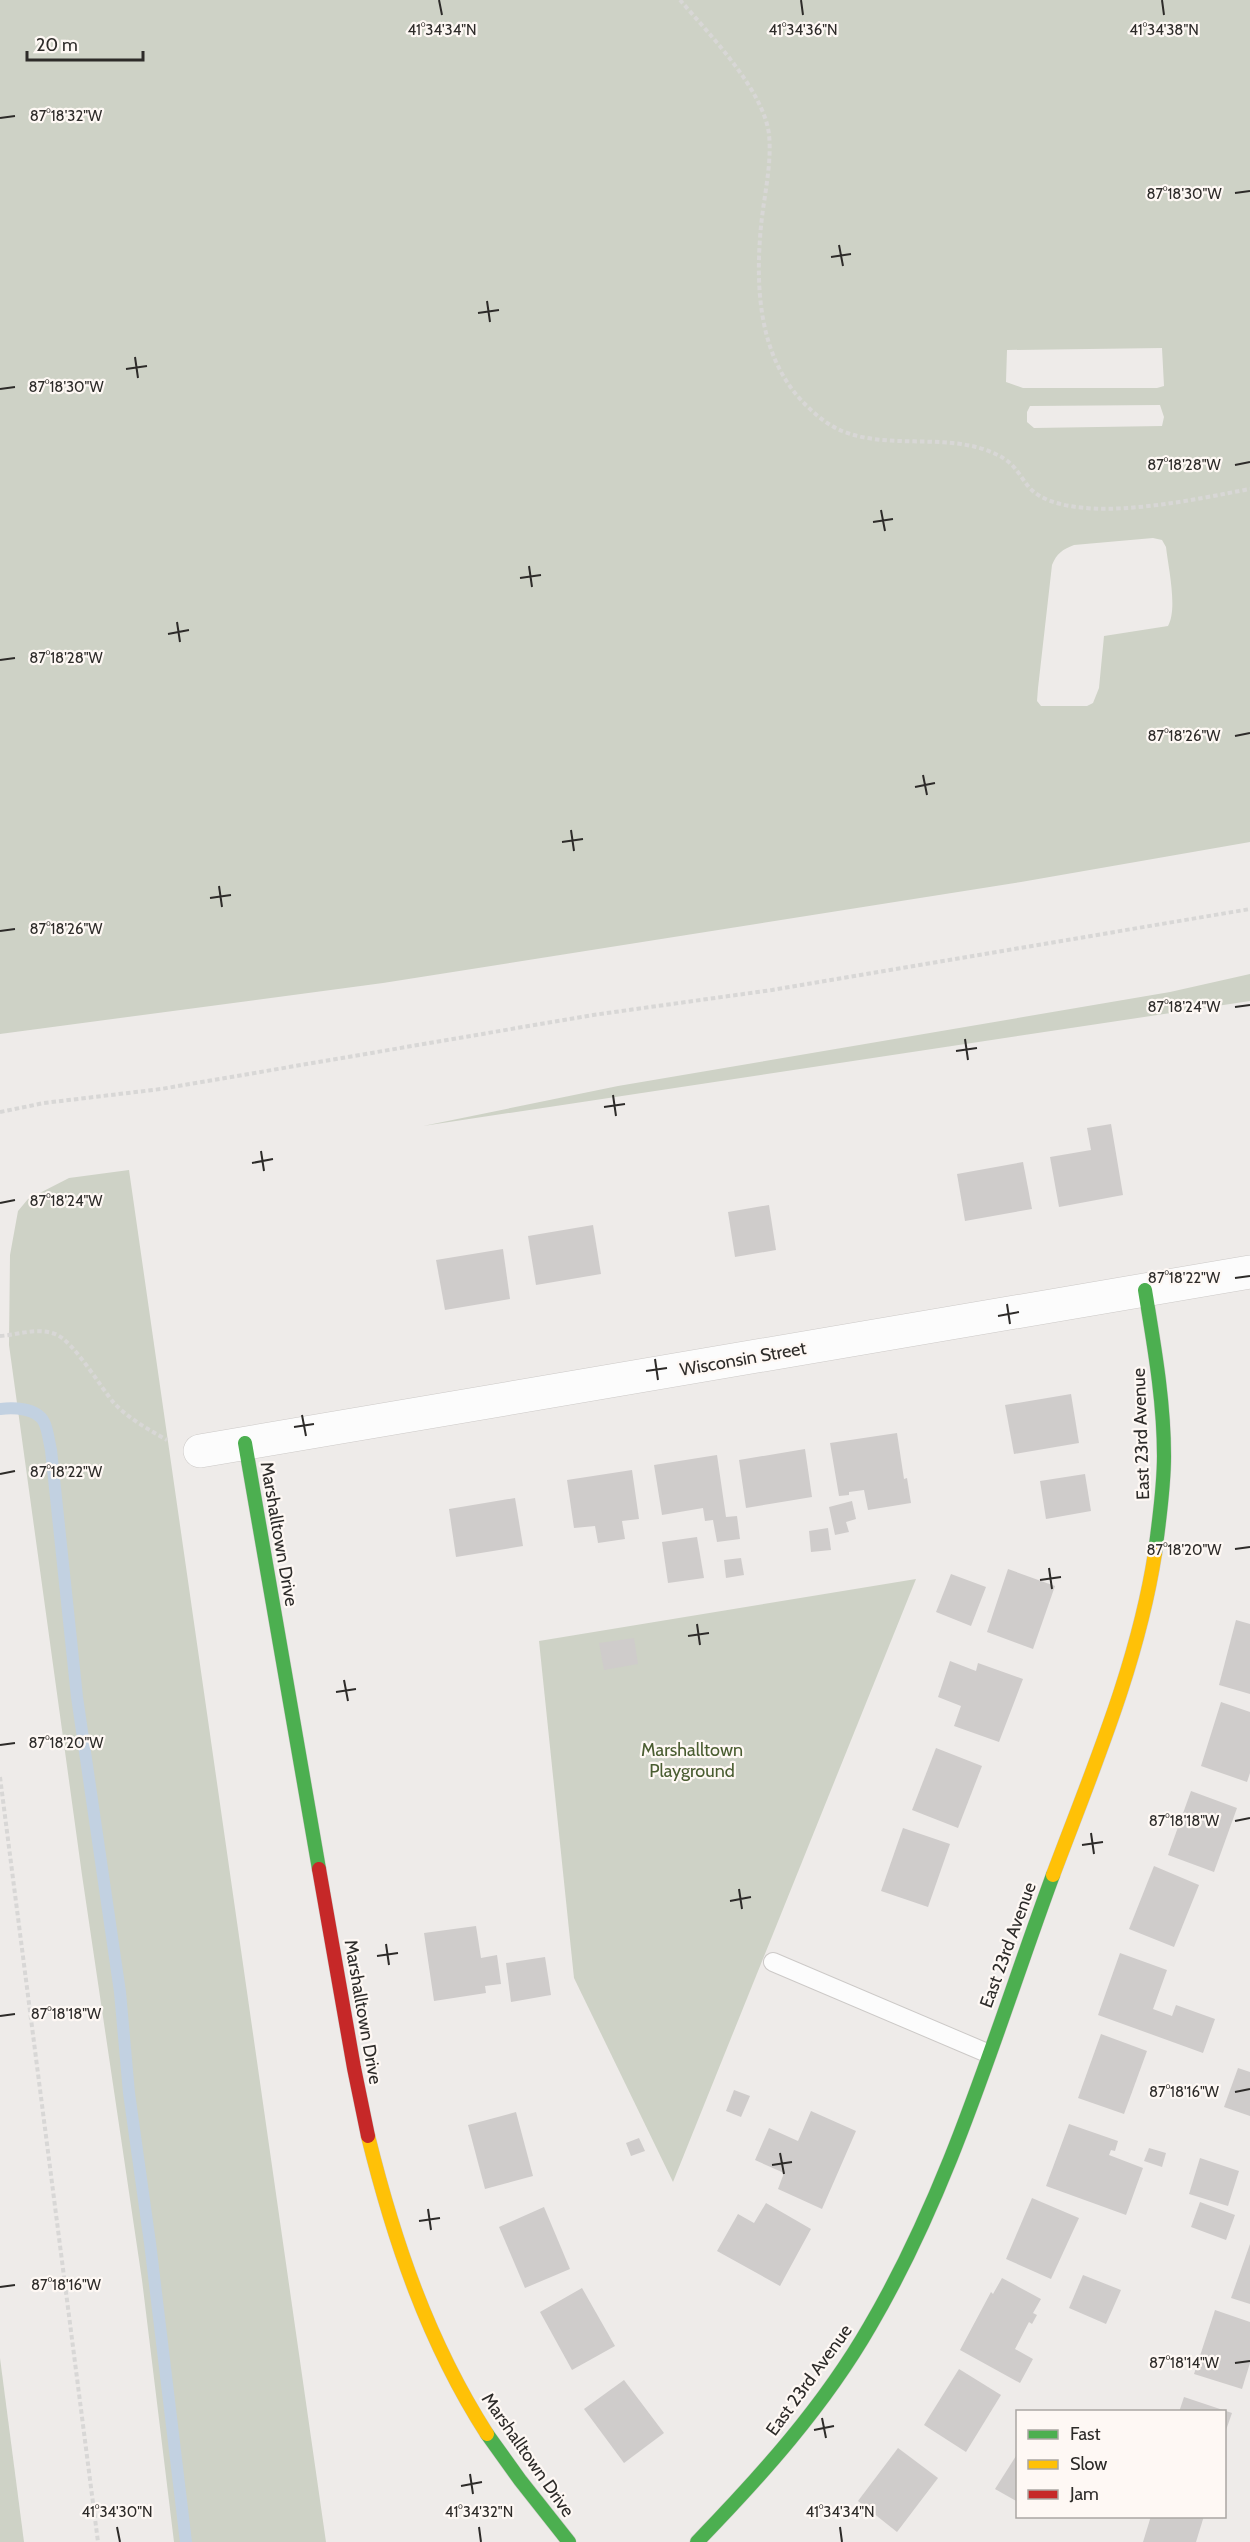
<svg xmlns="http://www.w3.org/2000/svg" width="1250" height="2542" font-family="Cabin,sans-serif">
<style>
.green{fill:#ced2c6;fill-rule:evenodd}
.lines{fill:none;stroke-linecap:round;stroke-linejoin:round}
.stream{stroke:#c2d1e1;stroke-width:12}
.building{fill:#cfcccb}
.lane-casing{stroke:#ccc9c7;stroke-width:20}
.street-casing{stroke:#ccc9c7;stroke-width:34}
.fast-casing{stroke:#ccc9c7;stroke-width:15}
.slow-casing{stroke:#ccc9c7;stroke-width:15}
.jam-casing{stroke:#ccc9c7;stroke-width:15}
.path{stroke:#d8d7d6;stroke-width:4;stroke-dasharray:4.5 3;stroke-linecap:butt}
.lane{stroke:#fcfcfc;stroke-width:18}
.street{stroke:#fcfcfc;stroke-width:33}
.fast{stroke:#4caf50;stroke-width:14}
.slow{stroke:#ffc107;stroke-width:14}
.jam{stroke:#c62828;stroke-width:14}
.ticks{fill:none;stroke:#2d2b29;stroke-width:2}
.labels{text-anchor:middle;stroke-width:4.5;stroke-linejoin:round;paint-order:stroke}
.street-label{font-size:18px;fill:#2d2b29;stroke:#fef8f4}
.park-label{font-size:18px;fill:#4a5d31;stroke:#fef8f4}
.ticks-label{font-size:15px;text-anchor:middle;fill:#2d2b29;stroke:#fef8f4;stroke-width:4.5;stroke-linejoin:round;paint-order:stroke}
</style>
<rect width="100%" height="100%" fill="#eeebe9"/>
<g class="green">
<path d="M 0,0 L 1250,0 L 1250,842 L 1021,882 L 383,983 L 0,1034 ZM 1162,348 L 1164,386 L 1157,388 L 1023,388 L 1006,382 L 1007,350 ZM 1160,405 L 1164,417 L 1162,426 L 1034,428 L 1027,422 L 1027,412 L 1030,406 ZM 1153,538 L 1162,540 L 1166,547 C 1168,566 1178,609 1168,626 L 1104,636 L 1099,688 L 1093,703 L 1087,706 L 1041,706 L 1037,701 L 1038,688 L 1052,565 C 1057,553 1062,550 1074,545 Z"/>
<polygon points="1250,974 1250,1001 423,1126 618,1086 1170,992"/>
<polygon points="129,1170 326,2542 174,2542 142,2280 82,1875 9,1345 10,1255 18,1211 28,1199 69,1178"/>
<polygon points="916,1579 673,2182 574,1978 539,1641"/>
<polygon points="0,2358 24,2542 0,2542"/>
</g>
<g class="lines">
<path class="stream" d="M 0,1409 C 13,1407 37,1408 44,1422 C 48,1430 49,1442 51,1450 L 77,1697 L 120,1992 L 129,2093 L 150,2243 L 186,2542"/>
</g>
<g class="building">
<polygon points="1111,1124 1123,1195 1059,1207 1050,1157 1091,1150 1087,1128"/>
<polygon points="1023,1162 1032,1209 965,1221 957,1174"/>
<polygon points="769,1205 776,1250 735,1257 728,1212"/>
<polygon points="593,1225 601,1274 536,1285 528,1236"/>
<polygon points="503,1249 510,1299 445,1310 436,1260"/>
<polygon points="1071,1394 1079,1443 1014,1454 1005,1405"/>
<polygon points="897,1433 904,1479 907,1478 911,1503 868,1510 864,1490 849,1492 849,1495 839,1496 830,1443"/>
<polygon points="805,1449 812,1497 746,1508 739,1460"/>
<polygon points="717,1455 726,1517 737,1516 740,1539 717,1542 713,1520 705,1521 703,1508 662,1515 654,1465"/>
<polygon points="632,1470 639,1519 622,1521 625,1539 598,1543 595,1526 574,1528 567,1480"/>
<polygon points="1085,1474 1091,1511 1046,1519 1040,1481"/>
<polygon points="515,1498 523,1546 456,1557 449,1509"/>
<polygon points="852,1501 856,1519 846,1522 849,1532 835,1535 829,1507"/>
<polygon points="828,1528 831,1550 811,1552 809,1531"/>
<polygon points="697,1537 704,1578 668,1583 662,1542"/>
<polygon points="741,1558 744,1575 726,1578 724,1560"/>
<polygon points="1008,1569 1055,1586 1033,1649 987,1632"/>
<polygon points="951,1574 986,1587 971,1626 936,1612"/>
<polygon points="1236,1620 1250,1624 1250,1694 1219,1685"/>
<polygon points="634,1638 638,1664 604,1670 599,1643"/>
<polygon points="950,1661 976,1671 978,1663 1023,1679 999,1742 954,1726 961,1706 938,1697"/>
<polygon points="1221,1702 1250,1712 1250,1773 1247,1782 1201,1766"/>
<polygon points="936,1748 982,1766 958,1828 912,1810"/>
<polygon points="1191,1791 1237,1808 1214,1872 1168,1855"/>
<polygon points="903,1828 950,1844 928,1907 881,1891"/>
<polygon points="1154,1866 1199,1885 1174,1947 1129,1929"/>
<polygon points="476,1926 481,1958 497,1955 501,1984 485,1986 486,1993 434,2001 424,1933"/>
<polygon points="1120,1953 1167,1970 1153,2009 1172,2016 1176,2005 1215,2019 1203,2053 1098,2015"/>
<polygon points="545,1957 551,1995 511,2002 506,1963"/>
<polygon points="1101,2034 1147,2051 1124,2114 1078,2098"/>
<polygon points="1238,2068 1250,2072 1250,2116 1224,2107"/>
<polygon points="734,2090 750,2096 741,2117 726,2111"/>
<polygon points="811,2111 856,2131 822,2209 778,2189 784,2173 755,2160 769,2128 798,2141"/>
<polygon points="516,2112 533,2176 485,2189 468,2125"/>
<polygon points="1069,2124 1118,2141 1115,2151 1111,2150 1109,2155 1143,2168 1126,2215 1046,2186"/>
<polygon points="639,2138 645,2151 631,2156 626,2143"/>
<polygon points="1149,2148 1166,2153 1162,2167 1144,2161"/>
<polygon points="1200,2158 1239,2171 1228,2206 1189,2194"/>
<polygon points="1032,2198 1079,2218 1051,2279 1006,2259"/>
<polygon points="1200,2202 1235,2215 1226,2240 1191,2227"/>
<polygon points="766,2203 811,2229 780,2286 717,2251 738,2214 754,2223"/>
<polygon points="544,2207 570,2269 525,2288 499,2227"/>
<polygon points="1250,2244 1250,2304 1231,2298"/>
<polygon points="1083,2275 1121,2290 1106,2324 1069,2308"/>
<polygon points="1002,2278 1041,2299 1033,2313 1037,2315 1032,2324 1029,2322 1015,2349 1033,2359 1020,2383 960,2350 991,2292 993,2294"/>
<polygon points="582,2288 615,2346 572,2370 540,2312"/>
<polygon points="1215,2310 1250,2322 1250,2363 1242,2389 1194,2374"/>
<polygon points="959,2369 1001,2395 966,2452 924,2425"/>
<polygon points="624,2380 664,2433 624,2463 584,2409"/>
<polygon points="1184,2397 1232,2413 1225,2433 1224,2412 1179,2412"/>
<polygon points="898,2448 938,2478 897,2532 858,2501"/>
<polygon points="1016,2456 1018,2457 1018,2502 995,2489"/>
<polygon points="1151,2516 1204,2516 1196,2542 1143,2542"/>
</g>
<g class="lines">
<defs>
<polyline id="lane" points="773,1962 987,2053"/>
<polyline id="street" points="200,1451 1250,1272"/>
<g id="fast">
<path d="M 1145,1290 C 1154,1345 1164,1400 1164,1456 C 1164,1489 1159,1520 1155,1553"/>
<polyline points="245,1443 319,1869"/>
<polyline points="487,2434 520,2480 569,2542"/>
<path d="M 697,2542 C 761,2476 824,2406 870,2326 C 952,2186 997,2027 1053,1875"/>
</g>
<g id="slow">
<path d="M 1053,1875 C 1092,1771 1138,1664 1155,1553"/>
<path d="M 368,2136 C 394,2241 428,2342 487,2434"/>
</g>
<polyline id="jam" points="319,1869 354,2068 368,2136"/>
</defs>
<use href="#lane" class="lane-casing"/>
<use href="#street" class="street-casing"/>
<use href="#fast" class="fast-casing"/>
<use href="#slow" class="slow-casing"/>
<use href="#jam" class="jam-casing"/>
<g class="path">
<path d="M 680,0 C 709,34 763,89 769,134 C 772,165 764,195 761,226 C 755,290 759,361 808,407 C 818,417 830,426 842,431 C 884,448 933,436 976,447 C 988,450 1003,456 1012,465 C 1026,480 1026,491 1048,500 C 1100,521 1196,499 1250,489"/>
<polyline points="0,1112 44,1103 161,1089 593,1015 772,990 1250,909"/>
<path d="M 0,1336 C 18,1335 37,1327 55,1334 C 73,1340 101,1388 114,1403 C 129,1419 148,1429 167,1440"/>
<polyline points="0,1777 98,2542"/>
</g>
<use href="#lane" class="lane"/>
<use href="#street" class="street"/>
<use href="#fast" class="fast"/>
<use href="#slow" class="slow"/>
<use href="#jam" class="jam"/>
</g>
<path class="ticks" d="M 439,0 L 442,15M 801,0 L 803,15M 1162,0 L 1164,15M 0,118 L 15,116M 1235,193 L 1250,191M 839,245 L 843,266M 831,257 L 851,254M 487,301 L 490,322M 478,313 L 499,310M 135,357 L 138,378M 126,369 L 147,366M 0,389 L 15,387M 1235,465 L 1250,462M 881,510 L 885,531M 873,522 L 893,519M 529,566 L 532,587M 520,578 L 541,575M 177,622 L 180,642M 168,634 L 189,630M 0,660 L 15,658M 1235,736 L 1250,733M 923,775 L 927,795M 915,787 L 935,783M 571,830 L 574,851M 562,842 L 583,839M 219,886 L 222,907M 210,898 L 231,895M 0,931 L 15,929M 1235,1007 L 1250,1005M 965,1039 L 968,1060M 956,1051 L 977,1048M 613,1095 L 616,1116M 604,1107 L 625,1104M 261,1151 L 264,1171M 252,1163 L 273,1159M 0,1203 L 15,1200M 1235,1278 L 1250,1276M 1007,1304 L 1010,1324M 998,1316 L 1019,1312M 655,1359 L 658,1380M 646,1371 L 667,1368M 302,1415 L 306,1436M 294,1427 L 314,1424M 0,1474 L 15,1471M 1235,1549 L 1250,1547M 1049,1568 L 1052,1589M 1040,1580 L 1061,1577M 697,1624 L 700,1645M 688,1636 L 709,1633M 344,1680 L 348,1701M 336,1692 L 356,1689M 0,1745 L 15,1743M 1235,1821 L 1250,1818M 1091,1833 L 1094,1854M 1082,1845 L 1103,1842M 739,1889 L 742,1909M 730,1901 L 751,1897M 386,1944 L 389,1965M 377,1956 L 398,1953M 0,2016 L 15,2014M 1235,2092 L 1250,2089M 780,2153 L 784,2174M 772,2165 L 792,2162M 428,2209 L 431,2230M 419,2221 L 440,2218M 0,2287 L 15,2285M 1235,2363 L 1250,2361M 822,2418 L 826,2438M 814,2430 L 834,2426M 470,2474 L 473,2494M 461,2486 L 482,2482M 117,2527 L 120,2542M 479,2527 L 481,2542M 840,2527 L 842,2542"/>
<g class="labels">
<g class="street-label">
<text transform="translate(743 1359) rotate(-10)" y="6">Wisconsin Street</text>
<text transform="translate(1141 1434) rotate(-92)" y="6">East 23rd Avenue</text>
<text transform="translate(279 1534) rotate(80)" y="6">Marshalltown Drive</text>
<text transform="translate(1008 1945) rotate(-70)" y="6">East 23rd Avenue</text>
<text transform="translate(363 2012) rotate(80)" y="6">Marshalltown Drive</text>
<text transform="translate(809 2380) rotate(-54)" y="6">East 23rd Avenue</text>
<text transform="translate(528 2455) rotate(55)" y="6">Marshalltown Drive</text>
</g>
<g class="park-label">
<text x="692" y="1756">Marshalltown<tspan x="692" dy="21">Playground</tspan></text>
</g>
</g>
<g class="ticks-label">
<text x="442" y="35">41°34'34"N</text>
<text x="803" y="35">41°34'36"N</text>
<text x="1164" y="35">41°34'38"N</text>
<text x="66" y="121">87°18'32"W</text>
<text x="1184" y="199">87°18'30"W</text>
<text x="66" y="392">87°18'30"W</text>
<text x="1184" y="470">87°18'28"W</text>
<text x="66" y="663">87°18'28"W</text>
<text x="1184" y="741">87°18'26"W</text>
<text x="66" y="934">87°18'26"W</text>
<text x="1184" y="1012">87°18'24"W</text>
<text x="66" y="1206">87°18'24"W</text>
<text x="1184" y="1283">87°18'22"W</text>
<text x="66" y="1477">87°18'22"W</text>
<text x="1184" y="1555">87°18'20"W</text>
<text x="66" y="1748">87°18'20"W</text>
<text x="1184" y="1826">87°18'18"W</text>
<text x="66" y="2019">87°18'18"W</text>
<text x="1184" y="2097">87°18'16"W</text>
<text x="66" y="2290">87°18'16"W</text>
<text x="1184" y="2368">87°18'14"W</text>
<text x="117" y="2517">41°34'30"N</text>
<text x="479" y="2517">41°34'32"N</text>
<text x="840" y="2517">41°34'34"N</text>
</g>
<rect x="1016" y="2410" width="210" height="108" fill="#fef8f4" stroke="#aaa6a3" stroke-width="1.5"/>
<rect x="1028" y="2430" width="30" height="9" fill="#4caf50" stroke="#aaa6a3" stroke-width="1.5"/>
<text x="1070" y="2440" font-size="18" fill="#2d2b29">Fast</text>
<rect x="1028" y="2460" width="30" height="9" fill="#ffc107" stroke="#aaa6a3" stroke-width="1.5"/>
<text x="1070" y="2470" font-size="18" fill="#2d2b29">Slow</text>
<rect x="1028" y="2490" width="30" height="9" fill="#c62828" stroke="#aaa6a3" stroke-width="1.5"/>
<text x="1070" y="2500" font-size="18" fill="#2d2b29">Jam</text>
<path d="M27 51v9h116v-9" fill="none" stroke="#2d2b29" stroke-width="3"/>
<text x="36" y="51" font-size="18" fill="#2d2b29" stroke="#fef8f4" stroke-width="4.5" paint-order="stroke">20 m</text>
</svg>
